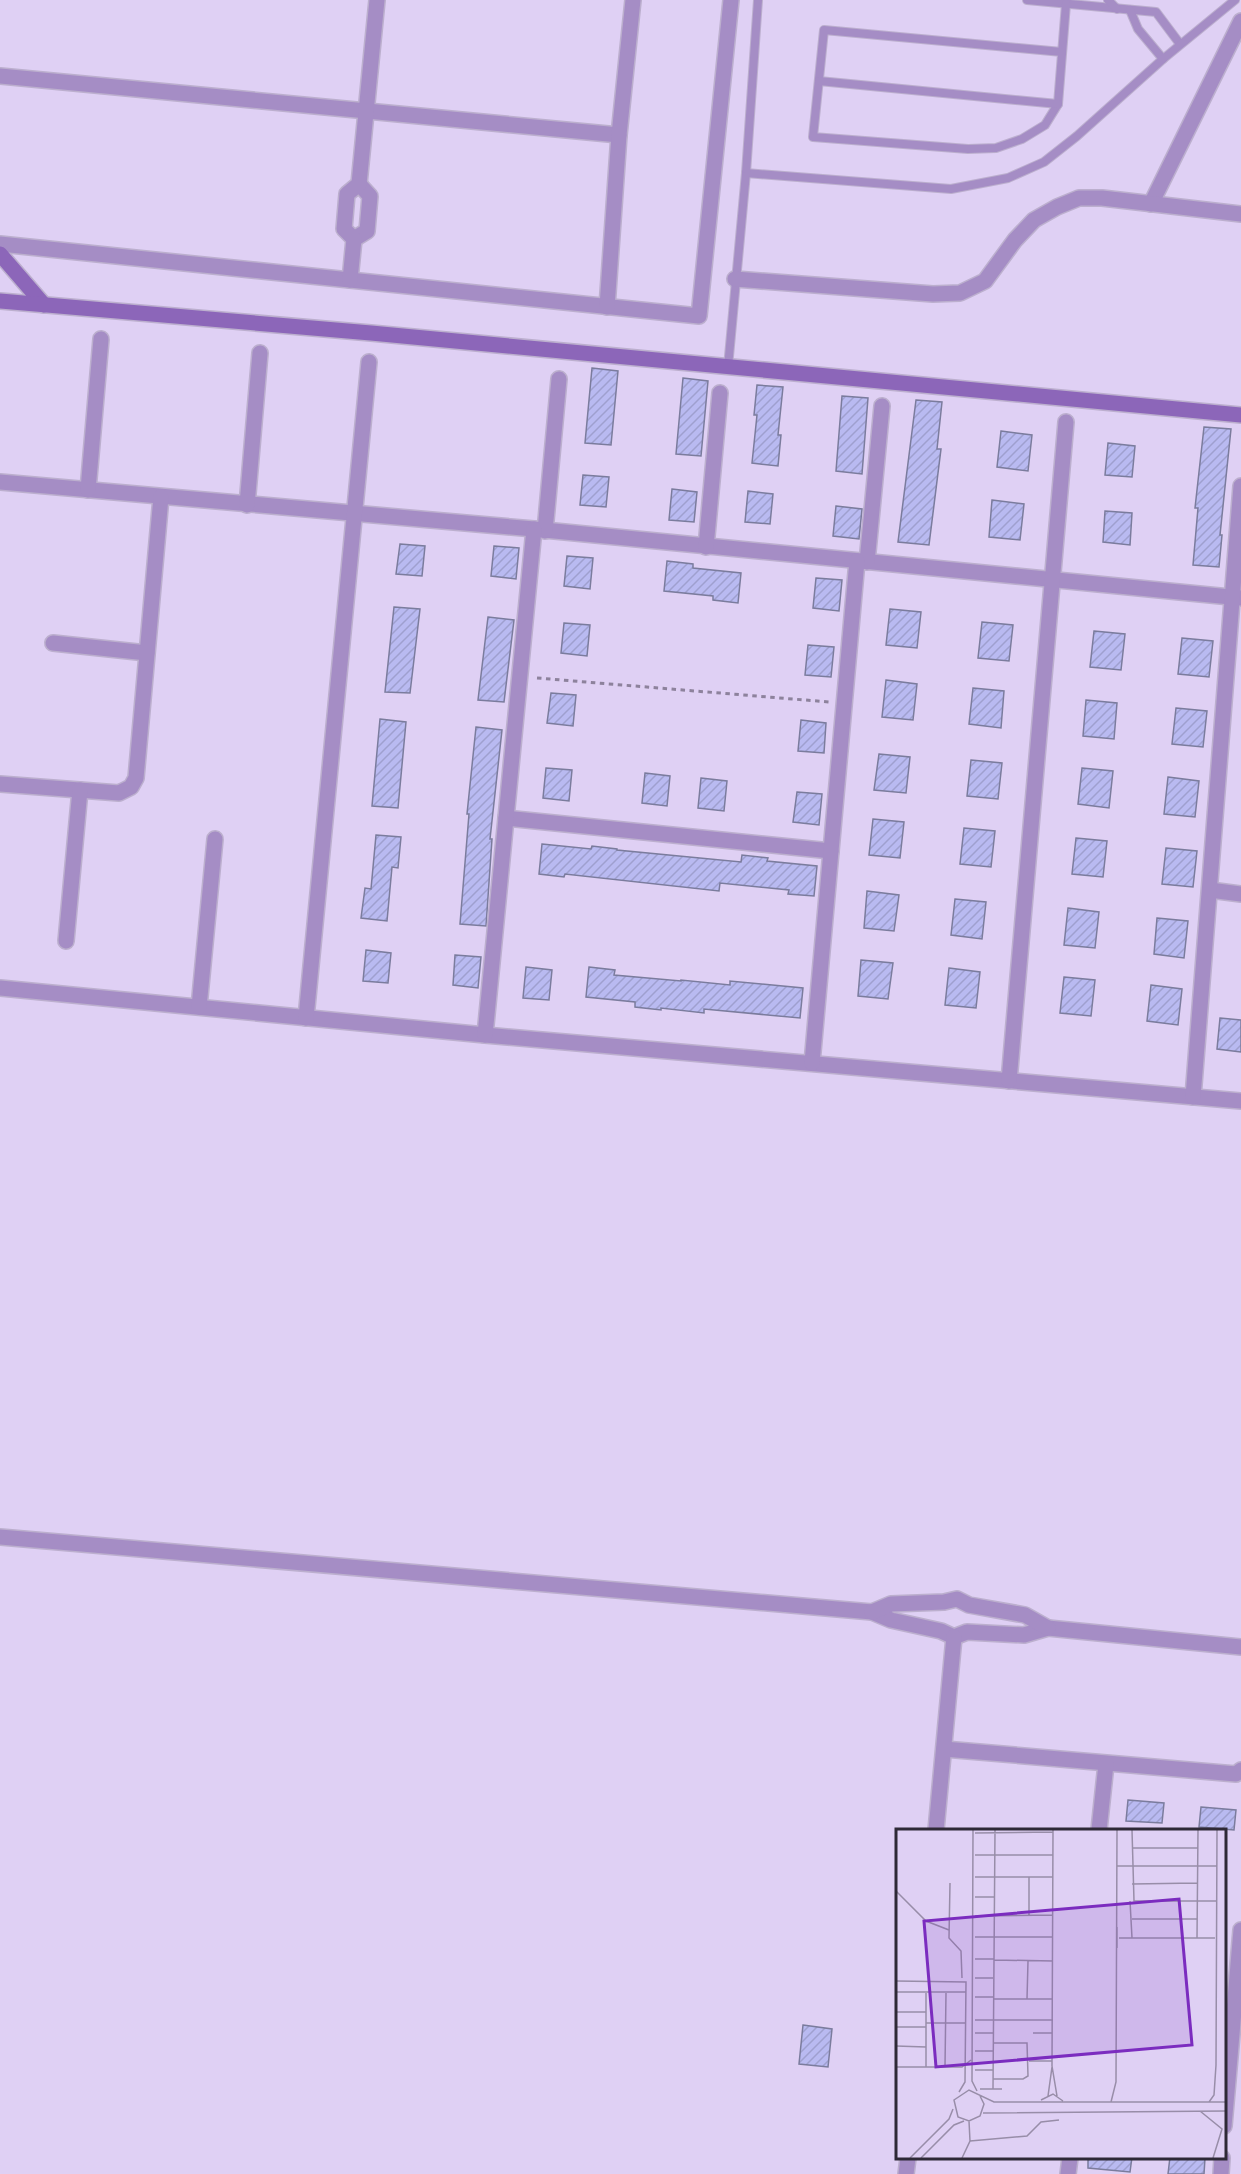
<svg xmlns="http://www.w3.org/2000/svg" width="1241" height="2174" font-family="'PT Sans',sans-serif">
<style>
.building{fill:url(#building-hatch);stroke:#7b7c9d;stroke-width:1.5}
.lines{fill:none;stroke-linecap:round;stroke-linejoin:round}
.lane-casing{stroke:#bcafce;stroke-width:10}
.street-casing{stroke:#bcafce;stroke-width:18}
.secondary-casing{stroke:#bcafce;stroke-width:18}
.path{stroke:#8d829c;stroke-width:3;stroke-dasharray:4.5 4.5;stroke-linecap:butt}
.lane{stroke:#a58dc5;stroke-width:8}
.street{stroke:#a58dc5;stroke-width:15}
.secondary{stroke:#8c66b9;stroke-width:15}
.inset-road{fill:none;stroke:#988da8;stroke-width:1.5}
.view{fill:#7b2cbf;fill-opacity:0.15;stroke:#7b2cbf;stroke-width:3}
.inset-edge{fill:none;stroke:#2e2936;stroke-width:3}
</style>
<defs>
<pattern id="building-hatch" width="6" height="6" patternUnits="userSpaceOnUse" patternTransform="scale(1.5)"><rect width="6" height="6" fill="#b9baf1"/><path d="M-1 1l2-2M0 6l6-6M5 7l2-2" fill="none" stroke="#9fa0cf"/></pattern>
</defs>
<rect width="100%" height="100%" fill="#dfd0f4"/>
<g class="building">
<polygon points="592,368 618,371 611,445 585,443"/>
<polygon points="683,378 708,381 701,456 676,454"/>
<polygon points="757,385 783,387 778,435 781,435 778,466 752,463 757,415 754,415"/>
<polygon points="842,396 868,398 862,474 836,471"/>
<polygon points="916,400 942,402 937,449 941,449 929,545 898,542"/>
<polygon points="1204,427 1231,429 1220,535 1222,535 1219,567 1193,565 1198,508 1195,508"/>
<polygon points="1001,431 1032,435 1028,471 997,467"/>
<polygon points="1108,443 1135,446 1132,477 1105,475"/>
<polygon points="583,475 609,477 606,507 580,505"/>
<polygon points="672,489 697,492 694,522 669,520"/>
<polygon points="748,491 773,494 770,524 745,522"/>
<polygon points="992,500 1024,504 1020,540 989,537"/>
<polygon points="836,506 862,509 859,539 833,536"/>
<polygon points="1105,511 1132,513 1130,545 1103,542"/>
<polygon points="400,544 425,546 422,576 396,574"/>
<polygon points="494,546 519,548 516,579 491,576"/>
<polygon points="567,556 593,558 590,589 564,586"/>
<polygon points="667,561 693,564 693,568 741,573 738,603 713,600 713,596 664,591"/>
<polygon points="816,578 842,580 839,611 813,608"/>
<polygon points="394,607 420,609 410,693 385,692"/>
<polygon points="890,609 921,612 917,648 886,645"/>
<polygon points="488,617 514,620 504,702 478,700"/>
<polygon points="982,622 1013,625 1009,661 978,658"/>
<polygon points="564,623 590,625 587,656 561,653"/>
<polygon points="1094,631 1125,634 1121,670 1090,667"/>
<polygon points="1182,638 1213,641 1209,677 1178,674"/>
<polygon points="808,645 834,647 831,677 805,675"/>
<polygon points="886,680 917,684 913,720 882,717"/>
<polygon points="973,688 1004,691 1001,728 969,724"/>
<polygon points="551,693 576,695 573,726 547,723"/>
<polygon points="1086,700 1117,703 1114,739 1083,736"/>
<polygon points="1176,708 1207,711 1203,747 1172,744"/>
<polygon points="380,719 406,722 398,808 372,806"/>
<polygon points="801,720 826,723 824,753 798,751"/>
<polygon points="476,727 502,730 490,839 492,839 486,926 460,924 469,814 467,814"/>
<polygon points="879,754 910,757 906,793 874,790"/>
<polygon points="971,760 1002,763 998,799 967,796"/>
<polygon points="546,768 572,770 569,801 543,798"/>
<polygon points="1082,768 1113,771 1109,808 1078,804"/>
<polygon points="645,773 670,776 667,806 642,803"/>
<polygon points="1168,777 1199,781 1195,817 1164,814"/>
<polygon points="701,778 727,781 724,811 698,808"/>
<polygon points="797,792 822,794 819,825 793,822"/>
<polygon points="873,819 904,822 900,858 869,855"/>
<polygon points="964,828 995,831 991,867 960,864"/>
<polygon points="376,835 401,837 398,868 392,867 387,921 361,918 365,888 371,889"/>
<polygon points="1076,838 1107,841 1103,877 1072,874"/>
<polygon points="542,844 591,849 592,846 617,849 617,850 741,862 742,855 768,858 767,861 817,866 814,896 788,894 789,890 720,883 719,891 565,874 564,877 539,874"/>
<polygon points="1166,848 1197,851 1193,887 1162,884"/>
<polygon points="867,891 899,895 894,931 864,928"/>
<polygon points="955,899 986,902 982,939 951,935"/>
<polygon points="1068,908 1099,912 1095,948 1064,945"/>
<polygon points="1157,918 1188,921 1184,958 1154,954"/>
<polygon points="366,950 391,953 388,983 363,981"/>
<polygon points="455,955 481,957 478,988 453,985"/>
<polygon points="861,960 893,963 888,999 858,996"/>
<polygon points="526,967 552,970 549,1000 523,998"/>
<polygon points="589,967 615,970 614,975 681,981 681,980 730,985 730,981 803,988 800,1018 704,1009 704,1013 661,1008 661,1010 635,1007 635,1002 586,997"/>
<polygon points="949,968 980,972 976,1008 945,1005"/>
<polygon points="1064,977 1095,980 1091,1016 1060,1013"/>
<polygon points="1151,985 1182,989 1178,1025 1147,1021"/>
<polygon points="1220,1018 1241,1020 1241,1052 1217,1049"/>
<polygon points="1128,1800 1164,1803 1162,1823 1126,1821"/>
<polygon points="1201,1807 1236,1810 1234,1830 1199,1827"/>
<polygon points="803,2025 832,2029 828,2067 799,2064"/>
<polygon points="1088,2157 1132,2157 1130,2172 1088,2168"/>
<polygon points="1170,2157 1205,2158 1204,2174 1168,2174"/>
</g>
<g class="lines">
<defs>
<g id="lane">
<polyline points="1027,0 1156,12 1180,44"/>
<polyline points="1108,0 1117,9"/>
<polyline points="1130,10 1138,29 1163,59"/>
<polyline points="1062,52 824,30 813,137 968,149 996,148 1022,139 1045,125 1058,104 1066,4"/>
<polyline points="819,81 1058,104"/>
<polyline points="746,173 951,189 1008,178 1044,162 1077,136 1163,59 1235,0"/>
<polyline points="728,367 746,173 758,0"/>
</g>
<g id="street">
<polyline points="0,76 619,135"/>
<polyline points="1151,204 1241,21"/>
<polyline points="354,239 367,231 370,196 359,184"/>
<polyline points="0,244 699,316 731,0"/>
<polyline points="735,279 933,294 960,293 985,281 1015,240 1034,220 1057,207 1079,198 1102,198 1241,214"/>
<polyline points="350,280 354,239 344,229 347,194 359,184 377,0"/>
<polyline points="607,307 619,135 633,0"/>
<polyline points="0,482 534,529 1241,598"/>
<polyline points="88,490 101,339"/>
<polyline points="247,505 260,353"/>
<polyline points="545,531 559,379"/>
<polyline points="706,547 720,393"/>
<polyline points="867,562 882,406"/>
<polyline points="53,643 147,653"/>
<polyline points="0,784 119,793 131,787 136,778 161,497"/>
<polyline points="506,818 831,851"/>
<polyline points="1210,890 1241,894"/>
<polyline points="66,941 80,790"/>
<polyline points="0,988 485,1035 1241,1101"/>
<polyline points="199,1007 215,839"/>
<polyline points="306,1018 369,362"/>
<polyline points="485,1035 534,529"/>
<polyline points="812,1063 857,561"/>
<polyline points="1009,1081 1066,422"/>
<polyline points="1193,1097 1241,486"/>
<polyline points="0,1537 872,1612 891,1620 941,1631 954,1637 967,1632 1024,1635 1048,1628 1241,1647"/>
<polyline points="872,1612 891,1604 944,1602 957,1599 969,1605 1025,1615 1048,1628"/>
<polyline points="944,1749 1236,1774 1241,1770"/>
<polyline points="936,1830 954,1637"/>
<polyline points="1099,1830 1106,1764"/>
<polyline points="1224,2126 1241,1930"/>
<polyline points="906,2174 908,2158"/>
<polyline points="1068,2174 1070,2158"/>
<polyline points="1221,2174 1222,2158"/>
</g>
<g id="secondary">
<polyline points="0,254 44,305"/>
<polyline points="0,301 371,333 1241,415"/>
</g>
</defs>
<use href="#lane" class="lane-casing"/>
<use href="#street" class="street-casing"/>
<use href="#secondary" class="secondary-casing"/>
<polyline class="path" points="537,678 829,702"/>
<use href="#lane" class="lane"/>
<use href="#street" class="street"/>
<use href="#secondary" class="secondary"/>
</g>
<g transform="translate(896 1829)">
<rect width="330" height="330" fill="#dfd0f4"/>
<path class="inset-road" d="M 77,1 L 76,252 L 81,262M 157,1 L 156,237 L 161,267M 236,1 L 238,72 L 321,72M 79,4 L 157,3M 236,19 L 302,19M 79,26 L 157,26M 221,37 L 321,37M 79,48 L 157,48M 54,54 L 53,109 L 65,122 L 66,149M 236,55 L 301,54M 0,62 L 30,92 L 53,101M 79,68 L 98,68M 234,72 L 236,109M 79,87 L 157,86M 133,87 L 133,48M 236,90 L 301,90M 79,108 L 157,108M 223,109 L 319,109M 301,109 L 302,1M 221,119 L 221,98M 79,130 L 98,130M 98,131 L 157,132M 79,149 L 97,149M 0,152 L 70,153 L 69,253 L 63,263M 0,163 L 70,163M 79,168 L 97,168M 97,170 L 157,170M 131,170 L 132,132M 0,183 L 30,183M 79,191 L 157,191M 30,194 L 70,194M 0,198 L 30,198M 79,204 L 97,204M 137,204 L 156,204M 0,217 L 30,218M 79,222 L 97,222M 133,232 L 156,232M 0,238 L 66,238 L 75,231M 30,238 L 30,164M 49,238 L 50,164M 79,241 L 97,241M 97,250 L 127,250 L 132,247 L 131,214 L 98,214M 84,260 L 106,260M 97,260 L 99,1M 84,267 L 88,275 L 84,287 L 73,292 L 62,288 L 58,271 L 73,261 L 98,273 L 330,273M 152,267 L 156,238M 145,271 L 157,265 L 167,272M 215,273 L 220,253 L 221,1M 313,273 L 318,266 L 320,236 L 321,1M 304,282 L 326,300 L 317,329M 87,284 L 330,282M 74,312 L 131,307 L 145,293 L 163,291M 14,329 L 53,290 L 57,280M 25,329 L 58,296 L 68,292M 66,329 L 74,312 L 73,292"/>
<path class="view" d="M 283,70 L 296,216 L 40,238 L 28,92 Z"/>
<rect width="330" height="330" class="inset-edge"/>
</g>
</svg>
